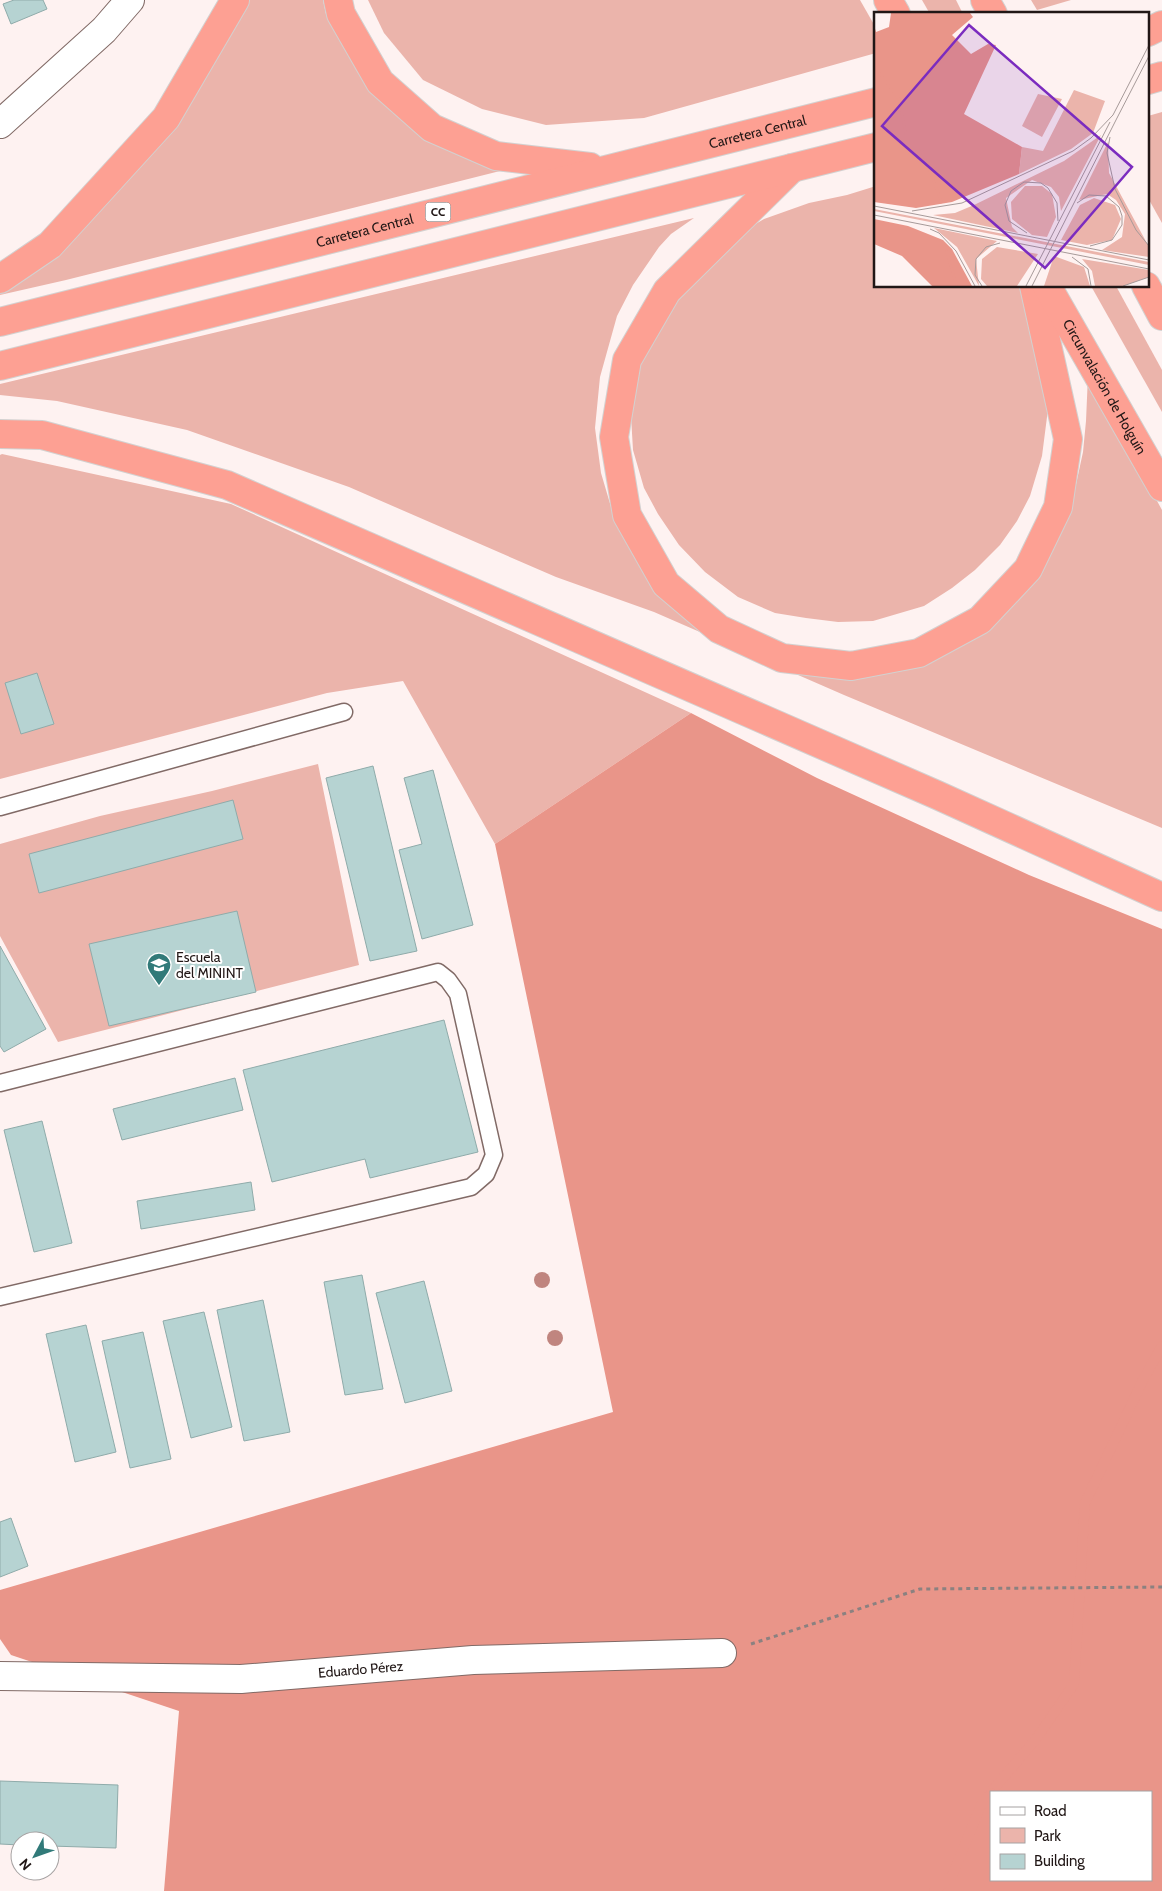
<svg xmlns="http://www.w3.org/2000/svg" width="1162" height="1891" font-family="Cabin,sans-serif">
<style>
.green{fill:#ebb4ab}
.forest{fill:#e99589;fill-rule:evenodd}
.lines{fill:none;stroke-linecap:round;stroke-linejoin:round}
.stream{stroke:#e99589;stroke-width:10}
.building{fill:#b6d3d2;stroke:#8fabaa}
.lane-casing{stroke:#816a66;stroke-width:19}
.street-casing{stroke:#816a66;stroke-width:30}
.highway-casing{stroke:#d3d1d0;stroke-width:30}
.path{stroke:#8b8180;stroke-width:3;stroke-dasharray:4 4;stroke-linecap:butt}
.lane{stroke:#fff;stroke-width:16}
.street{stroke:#fff;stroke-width:28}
.highway{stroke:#fda093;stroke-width:28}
.tree{fill:#c0857f}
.labels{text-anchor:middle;stroke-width:4;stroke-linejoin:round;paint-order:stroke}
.shield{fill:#fff;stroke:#645d5c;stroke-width:1}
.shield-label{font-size:12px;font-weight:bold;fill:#211716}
.street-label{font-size:14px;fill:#211716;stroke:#fff}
.poi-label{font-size:14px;fill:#211716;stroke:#fff;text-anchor:start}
.inset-river{fill:none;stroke:#e99589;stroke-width:2.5}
.inset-road{fill:none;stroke:#a69a99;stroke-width:1}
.view{fill:#7b2cbf;fill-opacity:0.15;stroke:#7b2cbf;stroke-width:2.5}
.inset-edge{fill:none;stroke:#211716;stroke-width:2.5}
</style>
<rect width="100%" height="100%" fill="#fef2f1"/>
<g class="green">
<polygon points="240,0 323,0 326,14 340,41 364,77 520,166 66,280 0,295 0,282 55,244"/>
<polygon points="368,0 860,0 876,28 876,53 644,118 546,125 482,109 423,80 384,33"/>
<polygon points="922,0 956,0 963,14 930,14"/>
<polygon points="1031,0 1071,0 1037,10"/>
<polygon points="1162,112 1162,223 1148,198 1148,116"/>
<polygon points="876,186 876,286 1022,286 1049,380 1047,417 1042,456 1030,496 1017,521 1000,545 975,570 952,588 924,606 873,621 838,622 806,618 775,613 738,597 705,572 679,545 658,514 644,488 633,450 631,416 637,375 656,319 735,236 764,219 809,203 847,195"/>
<polygon points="694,218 671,234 659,247 633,285 617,316 600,377 595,428 601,473 614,517 623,537 636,556 687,609 852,670 984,623 1072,503 1083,452 1086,421 1088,375 1162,510 1162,828 844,695 654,612 556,577 349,487 187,430 57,401 0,395 0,384"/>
<polygon points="1091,286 1116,286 1162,370 1162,412"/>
<polygon points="2,454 231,504 691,713 495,844 403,681 327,693 0,779 0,455"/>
<polygon points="318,764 359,965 58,1042 0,936 0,844 100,816 212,791"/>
</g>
<path class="forest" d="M 691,713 L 817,778 L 1029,875 L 1162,929 L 1162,1891 L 164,1891 L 179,1711 L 11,1655 L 0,1639 L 0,1590 L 613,1412 L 495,844 ZM 991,1792 L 1151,1792 L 1151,1880 L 991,1880 Z"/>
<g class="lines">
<g class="stream">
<polyline points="991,1792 1036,1739 1074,1684 1085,1503 1143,1380 1162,1346"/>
<polyline points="934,1891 952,1876 981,1805 991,1793"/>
</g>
</g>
<g class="building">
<polygon points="14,0 43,0 47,9 11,24 3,4"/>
<polygon points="37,673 54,724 21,734 5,683"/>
<polygon points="373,766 417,951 370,961 326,778"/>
<polygon points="433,770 473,925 422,939 399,850 422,844 404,778"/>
<polygon points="233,800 243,839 39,893 29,854"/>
<polygon points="237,911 256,992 109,1026 89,944"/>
<polygon points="0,946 46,1029 4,1052 0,1046"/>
<polygon points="444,1020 478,1152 370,1178 365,1159 272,1182 243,1070"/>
<polygon points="235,1078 243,1110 122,1140 113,1109"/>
<polygon points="42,1121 72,1243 34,1252 4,1130"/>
<polygon points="251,1182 255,1210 141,1229 137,1201"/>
<polygon points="362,1275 383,1389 345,1395 324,1282"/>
<polygon points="424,1281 452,1391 405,1403 376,1293"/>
<polygon points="263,1300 290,1432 244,1441 217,1310"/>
<polygon points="204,1312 232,1427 191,1438 163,1321"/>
<polygon points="86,1325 116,1452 75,1462 46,1334"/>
<polygon points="143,1332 171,1459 130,1468 102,1341"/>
<polygon points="11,1518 28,1566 0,1577 0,1522"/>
<polygon points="0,1781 118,1785 116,1848 50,1846 50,1841 20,1841 20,1845 0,1844"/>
</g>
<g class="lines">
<defs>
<g id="lane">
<polyline points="0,807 344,712"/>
<polyline points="0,1083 438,972 448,980 458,994 494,1155 486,1174 471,1187 0,1297"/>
</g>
<g id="street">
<polyline points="0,124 104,30 130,0"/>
<path id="s1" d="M 0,1676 L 241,1679 L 473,1660 L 722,1653"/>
</g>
<g id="highway">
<polyline points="338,0 341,14 380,82 432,128 496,156 590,167"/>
<polyline points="888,0 896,14"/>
<polyline points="985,0 993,14"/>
<polyline points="1148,32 1162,25"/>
<polyline points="1148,80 1162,76"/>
<polyline points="792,168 667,291 627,360 614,437 627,515 666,584 719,629 782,658 851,666 919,653 980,620 1028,569 1058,507 1068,439 1034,286"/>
<polyline points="0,279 50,245 166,118 235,0"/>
<path id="s2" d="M 1047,286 L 1162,487"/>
<polyline points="1146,286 1162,316"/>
<path id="s3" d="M 0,322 L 876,102"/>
<polyline points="0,366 876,147"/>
<polyline points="0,434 42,435 227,485 937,795 1162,897"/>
</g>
</defs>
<use href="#lane" class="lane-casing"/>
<use href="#street" class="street-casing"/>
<use href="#highway" class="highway-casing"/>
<polyline class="path" points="751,1644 920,1589 1162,1587"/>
<use href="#lane" class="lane"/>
<use href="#street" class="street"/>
<use href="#highway" class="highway"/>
</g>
<g class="tree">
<circle cx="542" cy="1280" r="8"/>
<circle cx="555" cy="1338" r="8"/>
</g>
<defs>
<symbol id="school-pin" viewBox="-11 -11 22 30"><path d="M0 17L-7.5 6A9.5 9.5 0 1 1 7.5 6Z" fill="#317a79" stroke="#fff"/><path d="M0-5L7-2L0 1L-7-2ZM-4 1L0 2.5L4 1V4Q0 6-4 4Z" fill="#fff"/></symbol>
</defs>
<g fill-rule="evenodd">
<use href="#school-pin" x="145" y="951" width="28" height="38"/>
</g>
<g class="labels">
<rect class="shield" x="425.5" y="202.5" width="25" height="19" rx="4"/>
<g class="shield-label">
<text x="438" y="216">CC</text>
</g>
<g class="street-label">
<text dy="5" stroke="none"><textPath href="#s3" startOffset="781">Carretera Central</textPath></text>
<text dy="5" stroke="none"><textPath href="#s3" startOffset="376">Carretera Central</textPath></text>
<text dy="5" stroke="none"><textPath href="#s2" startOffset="116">Circunvalación de Holguín</textPath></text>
<text dy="5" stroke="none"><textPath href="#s1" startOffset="361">Eduardo Pérez</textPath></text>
</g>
<g class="poi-label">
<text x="176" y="962">Escuela<tspan x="176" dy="16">del MININT</tspan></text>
</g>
</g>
<g transform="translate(874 12)">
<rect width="275" height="275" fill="#fef2f1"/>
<path d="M 200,78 L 231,89 L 219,121 L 197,137 L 145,162 L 148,135 L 169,139 ZM 164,82 L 188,87 L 168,125 L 148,114 ZM 227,123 L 187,199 L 185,185 L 177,175 L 158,168 L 132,186 L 138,215 L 144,221 L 59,203 L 81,201 L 100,193 L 190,149 ZM 234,130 L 235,161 L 275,235 L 275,245 L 228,238 L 248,225 L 251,202 L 242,188 L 233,182 L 205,188 ZM 151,174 L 168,174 L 178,182 L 182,205 L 173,225 L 158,223 L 138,207 L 137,190 ZM 220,186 L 241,193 L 247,207 L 238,228 L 213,233 L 187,228 L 206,193 ZM 0,197 L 275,250 L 275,253 L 0,199 ZM 60,216 L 123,229 L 102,247 L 105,274 L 83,235 ZM 123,235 L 164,242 L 143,274 L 113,274 L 107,267 L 108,247 ZM 180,244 L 210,255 L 216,274 L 170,274 ZM 208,247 L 275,258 L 275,265 L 249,274 L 221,274 L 218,259 Z" fill="#ebb4ab"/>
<path d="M 17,1 L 96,1 L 99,5 L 78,23 L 97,42 L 114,32 L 122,33 L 90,102 L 148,135 L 145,162 L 78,190 L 42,196 L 0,190 L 0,13 L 2,20 L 15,15 ZM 0,207 L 34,214 L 69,228 L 78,237 L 98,274 L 58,274 L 28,244 L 0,232 Z" fill="#e99589"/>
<path class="inset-river" d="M 0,54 L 25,87 L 32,122 L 47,136 L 68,191M 72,238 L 83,274"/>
<path class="inset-road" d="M 239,103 L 275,33M 243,106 L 275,44M 236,125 L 233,141 L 241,177 L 262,218 L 275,234M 203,191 L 215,183 L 232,184 L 245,195 L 248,204 L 248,213 L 238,228 L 216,234M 0,194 L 275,248M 38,199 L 88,191 L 199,139 L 217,126 L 239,103M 0,203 L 275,257M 56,217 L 65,221 L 82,239 L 101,274M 153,221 L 135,209 L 131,193 L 137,179 L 150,170 L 167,171 L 174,176 L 183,191 L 184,209M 198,245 L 214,257 L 217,274M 108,274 L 101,263 L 102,247 L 112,235 L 126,231M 152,274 L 236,110M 158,274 L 243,106M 249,274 L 275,265"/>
<path class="view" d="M 95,13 L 258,155 L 171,256 L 8,114 Z"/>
<rect width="275" height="275" class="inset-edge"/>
</g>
<rect x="990" y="1791" width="162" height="90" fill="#ffffff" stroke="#a6a2a2"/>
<rect x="1000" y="1807" width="25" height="8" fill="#ffffff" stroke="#a6a2a2"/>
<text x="1034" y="1816" font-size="15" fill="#211716">Road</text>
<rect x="1000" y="1828" width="25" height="15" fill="#ebb4ab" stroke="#a6a2a2"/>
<text x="1034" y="1841" font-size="15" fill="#211716">Park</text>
<rect x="1000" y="1854" width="25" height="15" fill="#b6d3d2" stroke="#a6a2a2"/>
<text x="1034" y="1866" font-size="15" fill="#211716">Building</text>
<g transform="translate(35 1856) rotate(229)"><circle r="24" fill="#ffffff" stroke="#a6a2a2"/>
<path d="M0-4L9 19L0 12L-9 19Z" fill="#317a79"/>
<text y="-8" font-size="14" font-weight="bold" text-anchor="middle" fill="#211716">N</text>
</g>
</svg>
